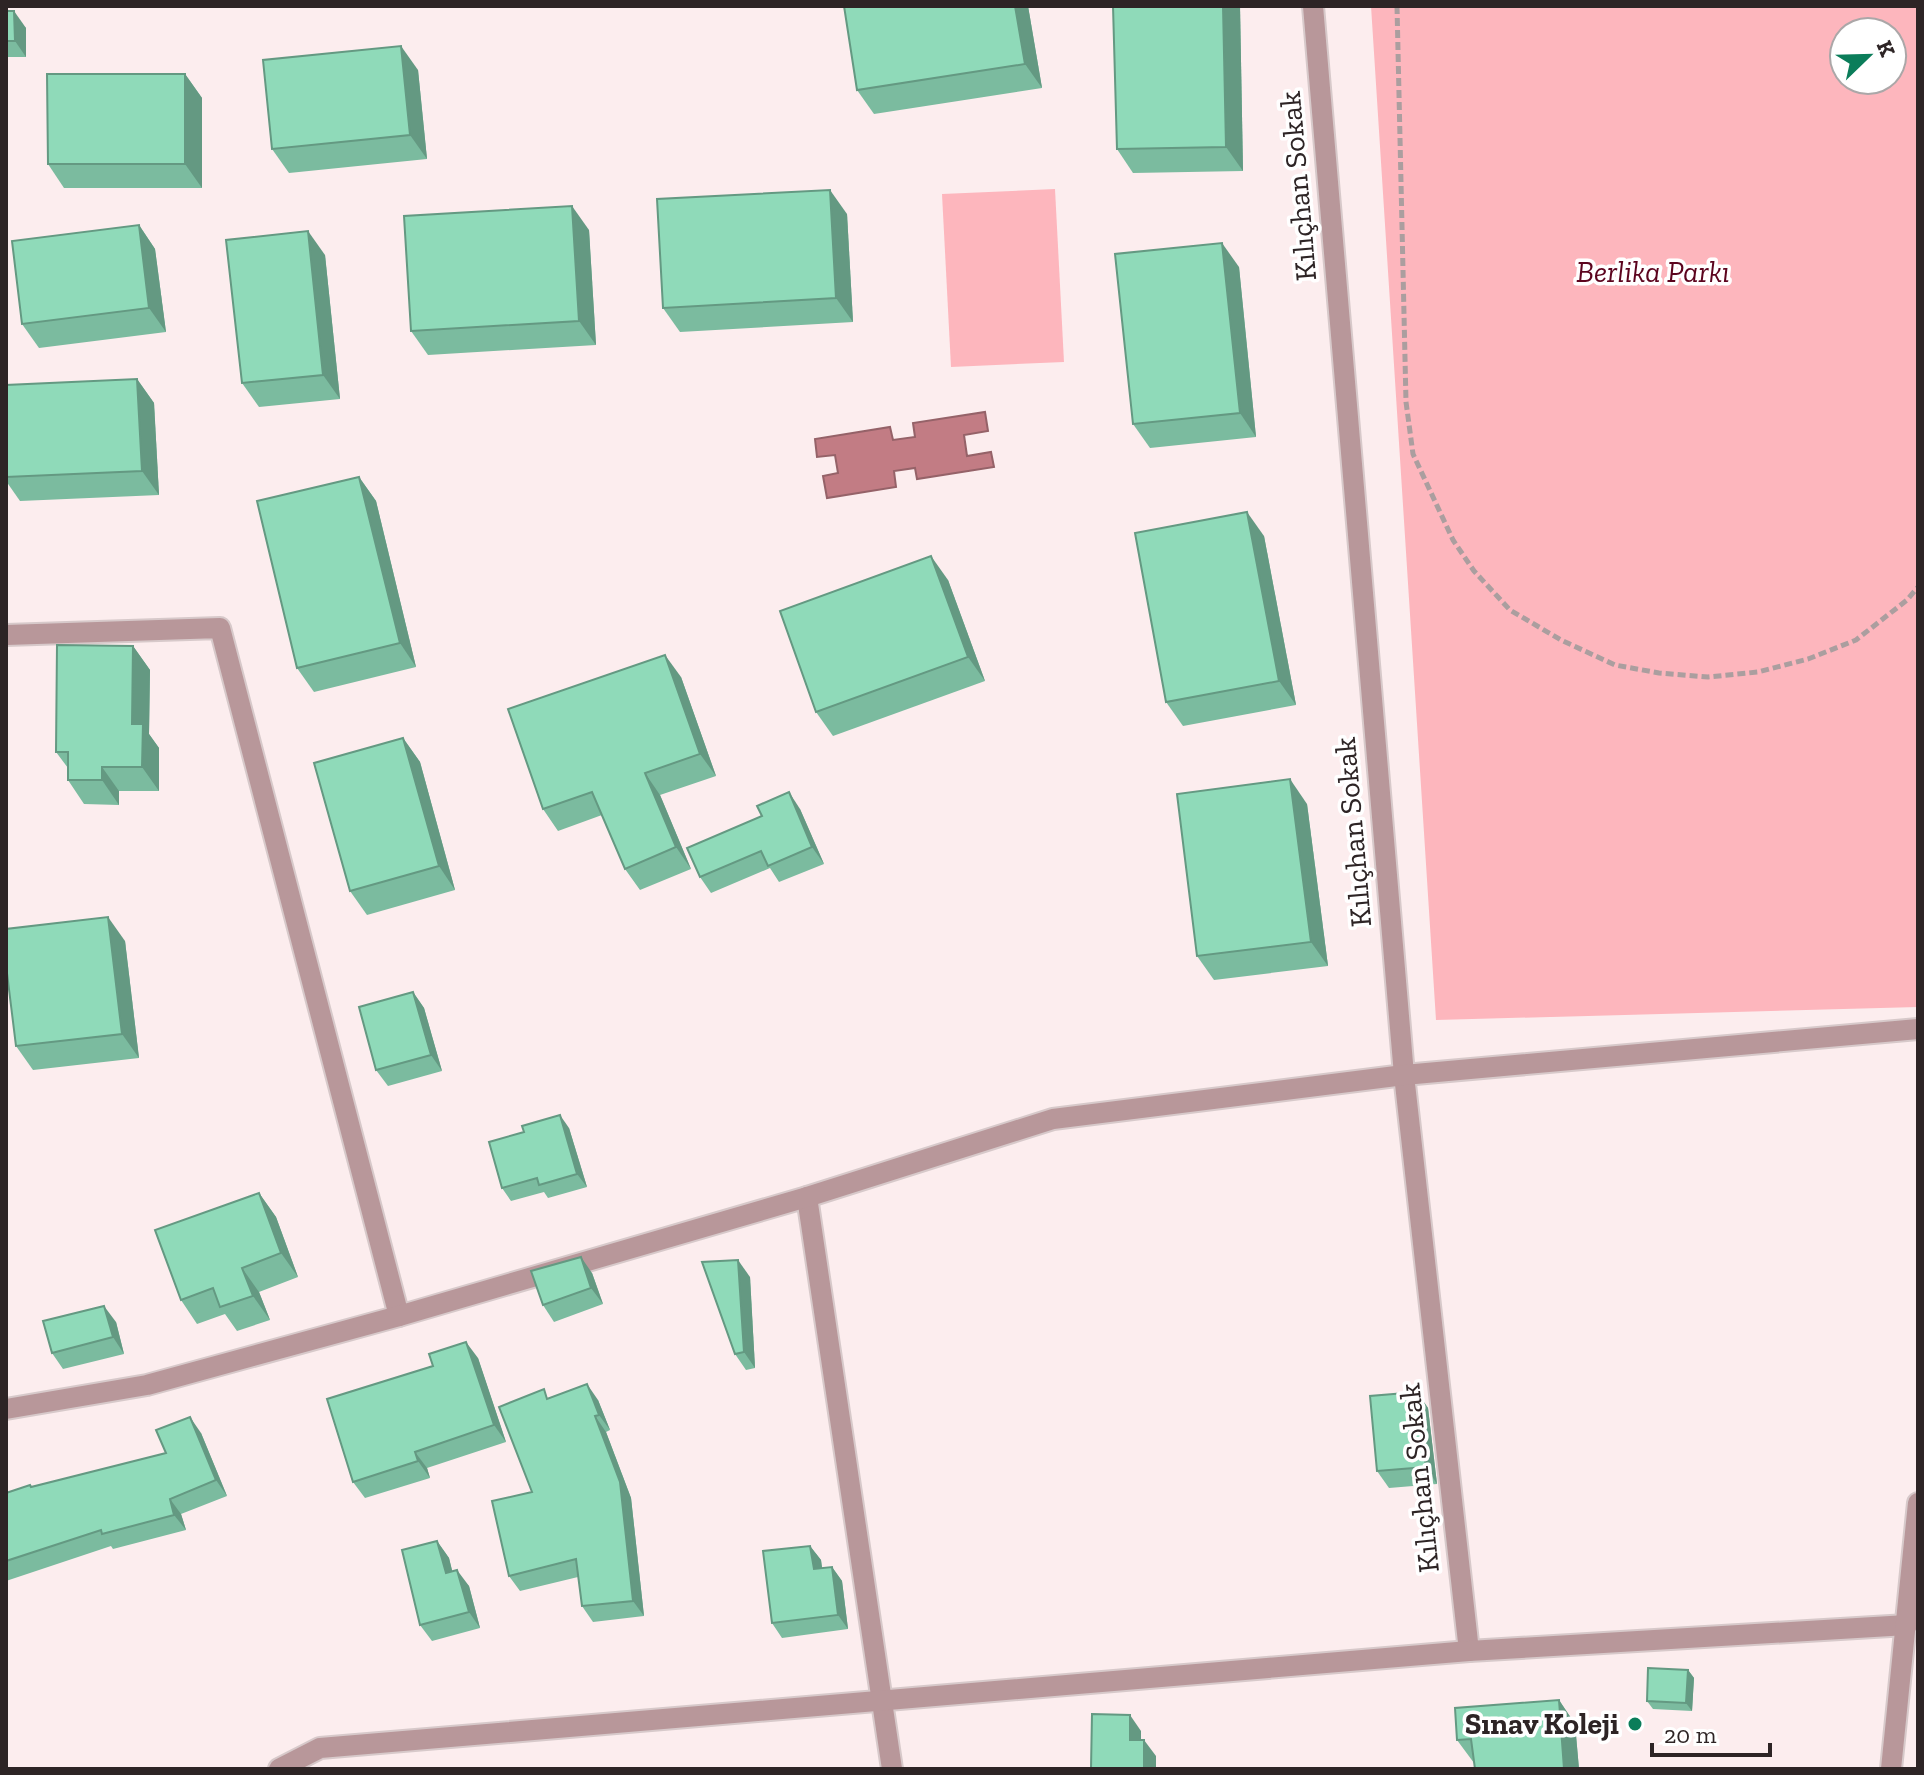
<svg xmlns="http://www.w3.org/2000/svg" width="1924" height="1775" font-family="'Zilla Slab',serif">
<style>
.green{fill:#fdb6bd;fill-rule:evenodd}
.water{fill:#c27c84;stroke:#956268;stroke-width:2}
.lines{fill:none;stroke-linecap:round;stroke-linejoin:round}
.minor-casing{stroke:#d7c9ca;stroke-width:24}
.path{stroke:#ab9e9f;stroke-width:5;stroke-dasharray:8 4;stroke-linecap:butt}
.minor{stroke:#b8979a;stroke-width:20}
.wall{fill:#7bbb9f}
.shaded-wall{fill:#649982}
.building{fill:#8fdab9;stroke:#649982;stroke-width:2}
.poi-dot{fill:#0b7d5a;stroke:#fff;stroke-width:3}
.labels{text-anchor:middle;stroke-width:7;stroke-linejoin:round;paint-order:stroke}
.street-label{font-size:30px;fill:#2d2425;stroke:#fff}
.park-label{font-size:30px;font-style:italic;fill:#5c041e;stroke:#fff}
.poi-label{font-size:30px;font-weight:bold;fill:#2d2425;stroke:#fff;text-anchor:end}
</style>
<rect width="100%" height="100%" fill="#fcedee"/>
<g class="green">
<path d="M 1371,6 L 1918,6 L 1918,1007 L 1436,1020 ZM 1844,32 L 1892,32 L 1892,80 L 1844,80 Z"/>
<polygon points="1055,189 1064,362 951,367 942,194"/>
</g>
<polygon class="water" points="985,412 988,431 964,435 967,456 991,452 994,467 917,479 915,468 894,471 896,487 827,498 823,476 838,473 835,455 817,457 815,439 890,427 893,440 915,437 913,423"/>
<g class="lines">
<defs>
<g id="minor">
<polyline points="1313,6 1404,1075 1469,1651"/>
<polyline points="6,635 220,628 399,1316"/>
<polyline points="807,1197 892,1769"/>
<polyline points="6,1409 147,1385 399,1316 807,1197 1053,1119 1404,1075 1918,1029"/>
<polyline points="279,1769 320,1748 1469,1651 1907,1625"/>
<polyline points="1891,1769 1918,1503"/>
</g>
</defs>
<use href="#minor" class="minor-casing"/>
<polyline class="path" points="1397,6 1406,402 1413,454 1453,540 1474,571 1510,610 1561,640 1615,665 1659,673 1708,677 1758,672 1808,659 1856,640 1907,600 1918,587"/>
<use href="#minor" class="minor"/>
</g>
<g class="wall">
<polygon points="1028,6 1042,88 874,114 857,90"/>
<polygon points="1240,6 1243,171 1133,173 1117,149"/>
<polygon points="6,11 26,28 26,57 6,57"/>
<polygon points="418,70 427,159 289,173 272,149"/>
<polygon points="185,74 202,98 202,188 64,188 48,164"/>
<polygon points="847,214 853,322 680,332 663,308"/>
<polygon points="139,225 155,249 166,332 39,348 22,324"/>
<polygon points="589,230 596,345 428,355 411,331"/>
<polygon points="325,255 340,399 259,407 242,383"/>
<polygon points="1239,267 1256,437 1150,448 1133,424"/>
<polygon points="137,379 154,403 159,495 20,501 6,481 6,385"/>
<polygon points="359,477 376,501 416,667 314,692 297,668"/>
<polygon points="1264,536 1296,705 1183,726 1166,702"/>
<polygon points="948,580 985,681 833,736 816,712"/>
<polygon points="133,646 150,670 149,734 159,748 159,791 119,791 119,805 84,804 68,780 68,768 56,752"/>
<polygon points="681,677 716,776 660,795 691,869 640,890 625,869 602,815 558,831 543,809"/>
<polygon points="403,738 420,762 455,890 367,915 350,891"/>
<polygon points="1307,804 1328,966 1214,980 1197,956"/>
<polygon points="800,809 824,864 779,882 770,868 711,893 700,877"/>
<polygon points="125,941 139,1058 33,1070 16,1046"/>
<polygon points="413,992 424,1008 442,1071 388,1086 376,1070"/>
<polygon points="569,1128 587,1187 548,1198 544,1192 511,1201 502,1188 524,1132"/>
<polygon points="259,1193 276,1217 298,1277 259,1292 270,1320 237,1331 225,1314 197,1324 181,1300"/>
<polygon points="592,1273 603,1304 554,1322 543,1305"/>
<polygon points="750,1277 755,1368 746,1370 735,1354"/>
<polygon points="116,1322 124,1354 63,1369 52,1353"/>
<polygon points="478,1358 506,1442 427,1468 430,1478 365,1498 353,1482"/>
<polygon points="1417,1392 1428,1408 1437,1484 1389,1488 1377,1471"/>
<polygon points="550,1398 598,1400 610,1430 606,1432 631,1498 644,1616 593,1622 582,1606 578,1577 520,1591 509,1576 532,1492"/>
<polygon points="201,1433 227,1496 181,1514 186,1530 113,1549 111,1546 6,1581 6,1493 166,1453"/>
<polygon points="437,1541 449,1558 452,1571 469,1586 480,1628 432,1641 420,1625"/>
<polygon points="810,1546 821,1560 822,1568 832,1567 842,1581 848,1629 782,1638 772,1623"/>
<polygon points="1688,1670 1694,1678 1692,1711 1653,1709 1647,1701"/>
<polygon points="1559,1700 1575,1724 1579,1769 1475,1769 1474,1763 1457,1740"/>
</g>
<g class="shaded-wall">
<polygon points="1015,6 1028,6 1042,88 1025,64"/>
<polygon points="1223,6 1240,6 1243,171 1226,147"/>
<polygon points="14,11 26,28 26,57 15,41"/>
<polygon points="401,46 418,70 427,159 410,135"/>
<polygon points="185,74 202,98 202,188 185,164"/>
<polygon points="830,190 847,214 853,322 836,298"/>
<polygon points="572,206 589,230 596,345 579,321"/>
<polygon points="139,225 155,249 166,332 149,308"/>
<polygon points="308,231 325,255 340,399 323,375"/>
<polygon points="1222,243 1239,267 1256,437 1240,413"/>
<polygon points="137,379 154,403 159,495 142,471"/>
<polygon points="359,477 376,501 416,667 400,643"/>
<polygon points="1247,512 1264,536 1296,705 1279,681"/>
<polygon points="931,556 948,580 985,681 968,657"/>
<polygon points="133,646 150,670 149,734 159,748 159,791 142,767 132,724"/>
<polygon points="665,655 681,677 716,776 700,754"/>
<polygon points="403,738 420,762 455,890 439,866"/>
<polygon points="102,767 119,791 119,805 102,780"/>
<polygon points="645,773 660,795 691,869 676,847"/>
<polygon points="1290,779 1307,804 1328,966 1311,942"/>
<polygon points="789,792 800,809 824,864 812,847"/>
<polygon points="108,917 125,941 139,1058 122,1034"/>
<polygon points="413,992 424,1008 442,1071 431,1055"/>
<polygon points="560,1115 569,1128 587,1187 577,1174"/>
<polygon points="259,1193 276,1217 298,1277 281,1253"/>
<polygon points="581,1257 592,1273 603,1304 591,1288"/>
<polygon points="738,1260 750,1277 755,1368 744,1352"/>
<polygon points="242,1268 259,1292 270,1320 253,1296"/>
<polygon points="104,1306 116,1322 124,1354 113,1337"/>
<polygon points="466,1342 478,1358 506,1442 494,1425"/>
<polygon points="587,1384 598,1400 610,1430 599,1415"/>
<polygon points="1417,1392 1428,1408 1437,1484 1426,1467"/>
<polygon points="595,1416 606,1432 631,1498 644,1616 633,1601"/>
<polygon points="190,1417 201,1433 227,1496 216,1480"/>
<polygon points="415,1452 427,1468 430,1478 418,1461"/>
<polygon points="170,1499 181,1514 186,1530 174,1515"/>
<polygon points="437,1541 449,1558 457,1590 446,1573"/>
<polygon points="810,1546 821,1560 824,1583 814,1569"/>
<polygon points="832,1567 842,1581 848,1629 838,1615"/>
<polygon points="457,1570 469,1586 480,1628 469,1612"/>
<polygon points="1688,1670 1694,1678 1692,1711 1686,1703"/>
<polygon points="1559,1700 1575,1724 1579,1769 1564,1769"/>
<polygon points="1130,1715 1141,1731 1141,1756 1130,1740"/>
<polygon points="1144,1740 1156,1756 1156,1769 1144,1769"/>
</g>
<g class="building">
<polygon points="844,6 1015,6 1025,64 857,90"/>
<polygon points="1113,6 1223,6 1226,147 1117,149"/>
<polygon points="6,11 14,11 15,41 6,41"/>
<polygon points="401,46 410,135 272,149 263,60"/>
<polygon points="47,74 185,74 185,164 48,164"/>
<polygon points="830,190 836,298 663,308 657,199"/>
<polygon points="572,206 579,321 411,331 404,216"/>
<polygon points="139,225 149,308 22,324 12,241"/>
<polygon points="308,231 323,375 242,383 226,240"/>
<polygon points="1222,243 1240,413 1133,424 1115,254"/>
<polygon points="137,379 142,471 6,477 6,385"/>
<polygon points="359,477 400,643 297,668 257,501"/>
<polygon points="1247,512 1279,681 1166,702 1135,533"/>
<polygon points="931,556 968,657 816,712 780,611"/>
<polygon points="57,645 133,646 132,724 143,724 142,767 102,767 102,780 68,780 68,752 56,752"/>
<polygon points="665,655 700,754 645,773 676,847 625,869 592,792 543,809 508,709"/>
<polygon points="403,738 439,866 350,891 314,763"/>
<polygon points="1290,779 1311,942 1197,956 1177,794"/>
<polygon points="789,792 812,847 768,866 761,851 700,877 687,848 762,816 757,806"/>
<polygon points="108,917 122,1034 16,1046 6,965 6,929"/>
<polygon points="413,992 431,1055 376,1070 359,1007"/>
<polygon points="560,1115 577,1174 539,1185 537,1178 502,1188 489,1142 524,1132 522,1126"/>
<polygon points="259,1193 281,1253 242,1268 253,1296 220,1307 213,1288 181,1300 155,1230"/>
<polygon points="581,1257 591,1288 543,1305 531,1271"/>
<polygon points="738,1260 744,1352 735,1354 702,1262"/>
<polygon points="104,1306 113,1337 52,1353 43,1321"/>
<polygon points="466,1342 494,1425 415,1452 418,1461 353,1482 327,1399 433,1366 429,1354"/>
<polygon points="587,1384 599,1415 595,1416 620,1482 633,1601 582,1606 576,1559 509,1576 492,1501 532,1492 499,1407 544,1389 547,1399"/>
<polygon points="1417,1392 1426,1467 1377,1471 1370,1396"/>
<polygon points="190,1417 216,1480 170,1499 174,1515 102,1534 101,1530 6,1561 6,1493 30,1485 31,1487 166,1453 156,1430"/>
<polygon points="437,1541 446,1573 457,1570 469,1612 420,1625 402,1550"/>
<polygon points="810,1546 814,1569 832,1567 838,1615 772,1623 763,1551"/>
<polygon points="1648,1668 1688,1670 1686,1703 1647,1701"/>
<polygon points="1559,1700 1564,1769 1475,1769 1471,1739 1457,1740 1455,1708"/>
<polygon points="1092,1714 1130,1715 1130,1740 1144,1740 1144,1769 1091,1769"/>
</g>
<circle class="poi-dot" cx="1635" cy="1724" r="8"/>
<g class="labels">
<g class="street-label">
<text transform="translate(1298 186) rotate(-95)" y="10">Kılıçhan Sokak</text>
<text transform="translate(1353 832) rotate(-95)" y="10">Kılıçhan Sokak</text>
<text transform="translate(1419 1478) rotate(-96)" y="10">Kılıçhan Sokak</text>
</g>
<g class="park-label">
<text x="1653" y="282">Berlika Parkı</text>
</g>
<g class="poi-label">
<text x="1619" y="1734">Sınav Koleji</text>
</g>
</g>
<rect width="1924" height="1775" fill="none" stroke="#2d2425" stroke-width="16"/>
<g transform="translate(1868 56) rotate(67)"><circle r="38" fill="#ffffff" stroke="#aba7a8" stroke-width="2"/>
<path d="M0-6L14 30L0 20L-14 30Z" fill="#0b7d5a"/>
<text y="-12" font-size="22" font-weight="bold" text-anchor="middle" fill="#2d2425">K</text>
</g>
<path d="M1652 1743v12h118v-12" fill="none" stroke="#2d2425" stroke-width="4"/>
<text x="1664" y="1743" font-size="24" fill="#2d2425" stroke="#ffffff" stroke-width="6" paint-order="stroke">20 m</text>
</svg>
